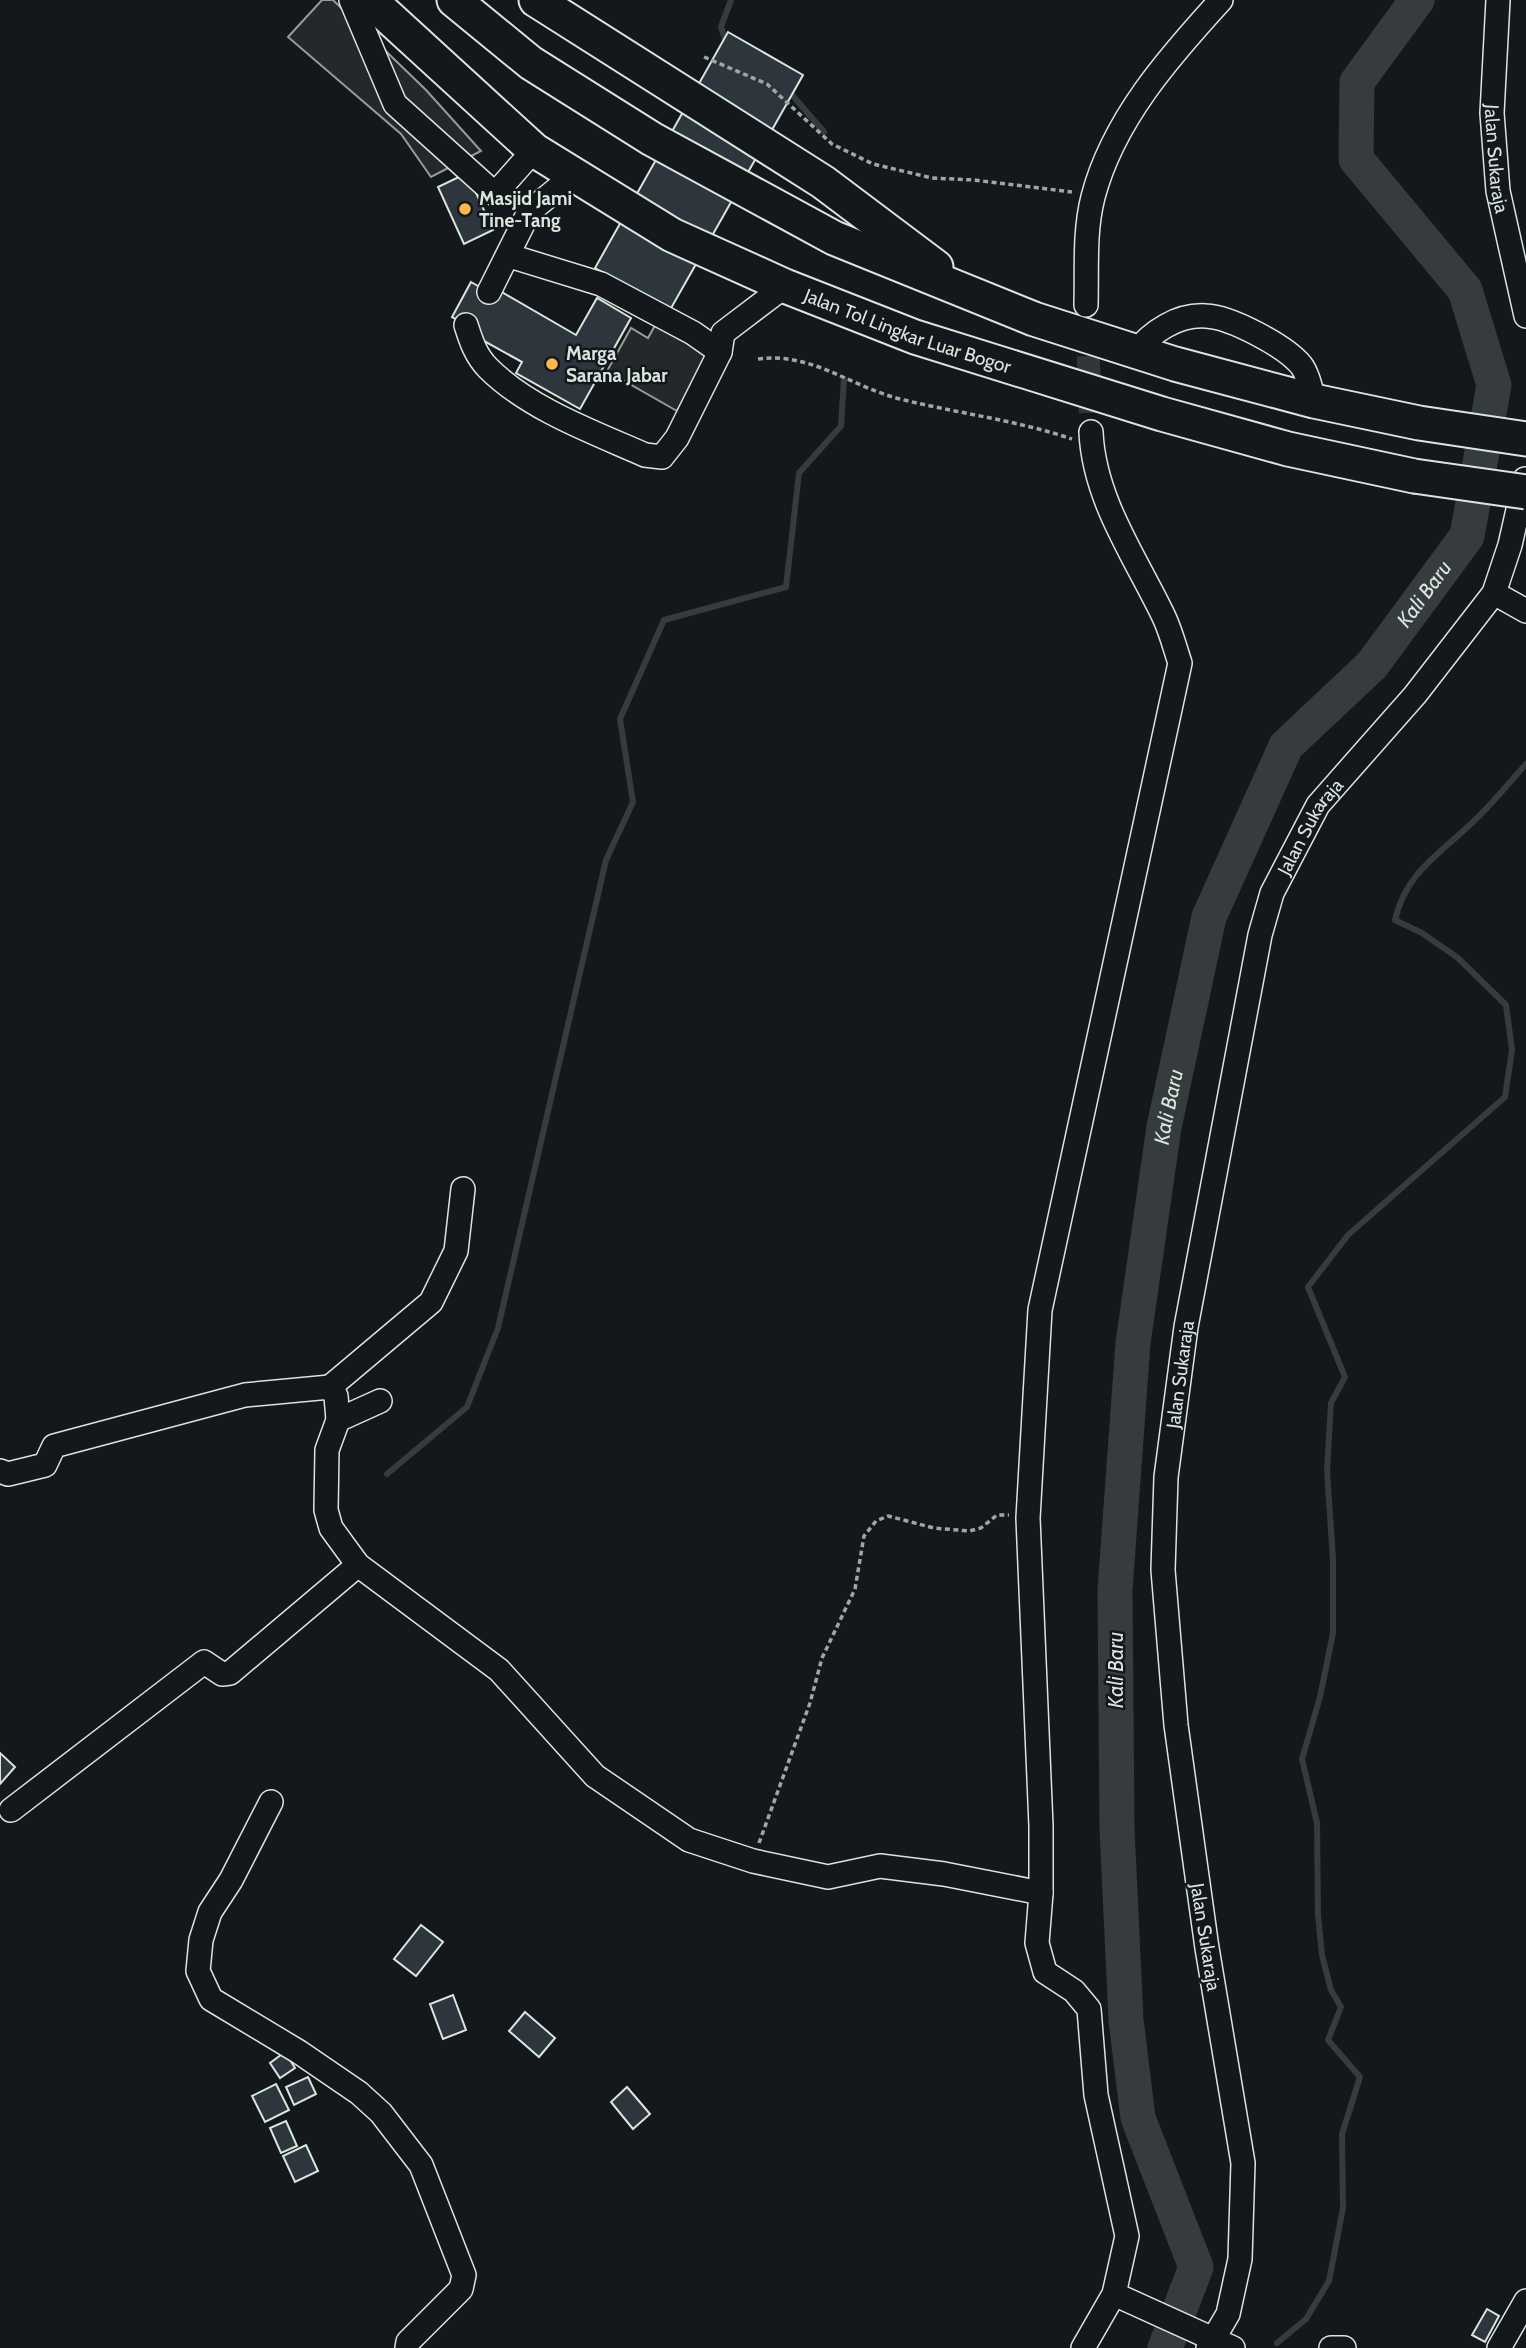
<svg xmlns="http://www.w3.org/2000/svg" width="1526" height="2348" font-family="Cabin,sans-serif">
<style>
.parking{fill:#24282b;stroke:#939e99;stroke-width:2}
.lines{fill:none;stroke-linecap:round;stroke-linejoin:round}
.stream{stroke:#363b3e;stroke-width:6}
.river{stroke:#363b3e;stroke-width:35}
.building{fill:#2c363c;stroke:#d8e6dc;stroke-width:2}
.minor-tunnel{stroke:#313739;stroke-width:23;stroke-dasharray:23 11;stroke-linecap:butt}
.minor-casing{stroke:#d8e6dc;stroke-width:26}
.highway-casing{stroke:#d8e6dc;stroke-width:37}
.path{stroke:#9da8a2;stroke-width:3.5;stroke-dasharray:5 3.5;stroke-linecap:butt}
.minor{stroke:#14181c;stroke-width:23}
.highway{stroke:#14181c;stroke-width:33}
.highway-bridge-casing{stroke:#d8e6dc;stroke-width:37;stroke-linecap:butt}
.highway-bridge{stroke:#14181c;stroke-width:33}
.poi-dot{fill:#ffb74d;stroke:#14181c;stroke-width:2.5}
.labels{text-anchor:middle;stroke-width:5;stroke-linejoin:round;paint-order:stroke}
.street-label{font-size:19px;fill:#d8e6dc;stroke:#14181c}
.poi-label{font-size:19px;font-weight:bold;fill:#d8e6dc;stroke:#14181c;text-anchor:start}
.water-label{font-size:21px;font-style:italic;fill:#d8e6dc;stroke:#14181c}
</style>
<rect width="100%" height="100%" fill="#14181c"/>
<g class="parking">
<polygon points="322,0 333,0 426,90 481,151 431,177 401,134 288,37"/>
<polygon points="658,320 711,351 677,411 607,371 631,328 648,338"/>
</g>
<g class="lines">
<g class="stream">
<polyline points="727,45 721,27 731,0"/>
<polyline points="787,89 824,132"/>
<polyline points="387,1474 467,1407 498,1328 606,860 633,802 620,719 664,620 786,587 799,473 841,426 844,379"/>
<path d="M 1277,2343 L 1306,2319 L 1329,2281 L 1343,2208 L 1342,2134 L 1360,2077 L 1328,2040 L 1341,2007 L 1331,1990 L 1322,1955 L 1318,1915 L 1317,1823 L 1302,1759 L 1320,1697 L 1333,1633 L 1333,1559 L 1327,1471 L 1331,1403 L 1345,1377 L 1308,1287 L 1348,1235 L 1505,1097 L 1512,1050 L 1506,1005 L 1458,958 L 1422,933 L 1395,920 C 1406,872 1441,853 1474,821 C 1493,803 1509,783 1526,764"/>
</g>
<path class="river" id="s1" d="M 1165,2348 L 1196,2267 L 1138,2118 L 1126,2020 L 1117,1829 L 1115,1590 L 1133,1343 L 1164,1127 L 1209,917 L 1286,746 L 1372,665 L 1467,536 L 1494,385 L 1465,290 L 1356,159 L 1357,82 L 1417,0"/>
</g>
<g class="building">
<polygon points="728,32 803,75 670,310 595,268"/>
<polygon points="467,173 493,230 464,244 438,187"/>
<polygon points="471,282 497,297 500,291 576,335 597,298 631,318 580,409 516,373 522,362 475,336 477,331 452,317"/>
<polygon points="0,1753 15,1767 0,1784"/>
<polygon points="421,1925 443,1942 416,1976 394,1959"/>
<polygon points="453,1995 466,2030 443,2039 430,2004"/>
<polygon points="525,2012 555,2038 539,2057 509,2031"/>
<polygon points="285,2052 295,2068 280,2078 270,2063"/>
<polygon points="308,2077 316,2094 294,2105 286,2087"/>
<polygon points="276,2084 289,2110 265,2122 252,2096"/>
<polygon points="627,2087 650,2114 633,2129 611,2102"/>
<polygon points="286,2121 297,2146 281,2153 270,2128"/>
<polygon points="306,2145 318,2171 295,2182 283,2156"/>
<polygon points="1487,2309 1499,2316 1485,2342 1472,2335"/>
</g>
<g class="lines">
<g class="minor-tunnel">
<polyline points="1087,322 1091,432"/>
<polyline points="466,325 489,292"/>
</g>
<defs>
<g id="minor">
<polyline points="351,0 395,104 495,194 534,150"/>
<path id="s2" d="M 1498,0 L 1492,113 L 1498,191 L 1526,316"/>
<polyline points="510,256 601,284 693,333 720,352 723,333 785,286"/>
<polyline points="489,292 529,212 574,175"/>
<path d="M 1086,305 C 1087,269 1084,232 1093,197 C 1113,120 1169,57 1221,0"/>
<path d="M 466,325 C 471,341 476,356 488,368 C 529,409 593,432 645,455 L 662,457 L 677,438 L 720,352"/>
<path d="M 1136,352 C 1151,332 1178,314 1206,316 C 1231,317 1285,346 1301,365 C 1308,374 1311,390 1314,401"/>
<polyline points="1494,593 1526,611"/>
<polyline points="330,1387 431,1302 456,1251 463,1189"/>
<polyline points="380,1401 338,1420 327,1450 326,1510 331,1528 358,1565 499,1670 595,1776 689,1840 753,1861 828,1877 880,1866 944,1874 1041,1893"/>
<polyline points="0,1471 8,1474 45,1465 54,1446 245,1395 330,1387 336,1396 338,1420"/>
<polyline points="271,1802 231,1880 210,1912 201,1940 198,1971 211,1999 299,2052 359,2093 381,2113 421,2165 464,2275 461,2289 408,2342 407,2348"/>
<polyline points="11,1810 204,1662 222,1674 230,1673 358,1565"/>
<polyline points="1114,2294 1233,2348"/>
<path d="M 1083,2348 L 1114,2294 L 1127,2236 L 1096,2095 L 1089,2009 L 1074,1991 L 1045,1972 L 1037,1943 L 1041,1893 L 1041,1826 L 1028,1518 L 1040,1310 L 1180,663 C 1175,648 1171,632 1164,617 C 1136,558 1094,500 1091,432"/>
<path id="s3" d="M 1208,2348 L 1228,2314 L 1240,2259 L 1243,2163 L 1207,1948 L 1176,1725 L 1163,1570 L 1166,1477 L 1186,1327 L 1260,935 L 1272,893 L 1318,805 L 1415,695 L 1494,593 L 1510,545 L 1525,479"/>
<polyline points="1331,2348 1344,2348"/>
<polyline points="1499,2348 1526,2301"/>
</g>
<g id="highway">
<path id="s4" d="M 370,0 L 534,150 L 672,235 L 785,286 L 915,337 L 1162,414 L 1288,449 L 1414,476"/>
<polyline points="454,0 531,63 652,139 834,238 1034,319 1175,364 1314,401 1419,423 1526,439"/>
<polyline points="536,0 823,182 936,267"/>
</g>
</defs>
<use href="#minor" class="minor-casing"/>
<use href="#highway" class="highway-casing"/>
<g class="path">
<polyline points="704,57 767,84 832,144 873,164 932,178 974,180 1072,192"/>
<path d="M 758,359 C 812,352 849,386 900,399 C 956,413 1016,420 1072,439"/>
<polyline points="759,1843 810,1703 822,1658 855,1589 864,1536 876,1521 888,1516 934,1528 969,1531 981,1528 997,1515 1009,1515"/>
</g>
<use href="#minor" class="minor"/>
<use href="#highway" class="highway"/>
<defs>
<polyline id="highway-bridge" points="1414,476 1526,492"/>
</defs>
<use href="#highway-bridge" class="highway-bridge-casing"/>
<use href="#highway-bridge" class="highway-bridge"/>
</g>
<g class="poi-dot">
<circle cx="465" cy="209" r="7"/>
<circle cx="552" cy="364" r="7"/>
</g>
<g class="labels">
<g class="street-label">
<text dy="7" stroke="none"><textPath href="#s2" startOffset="159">Jalan Sukaraja</textPath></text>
<text dy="7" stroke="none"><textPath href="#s4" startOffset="639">Jalan Tol Lingkar Luar Bogor</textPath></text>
<text dy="7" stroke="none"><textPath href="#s3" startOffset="1554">Jalan Sukaraja</textPath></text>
<text dy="7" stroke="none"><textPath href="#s3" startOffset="987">Jalan Sukaraja</textPath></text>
<text transform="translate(1206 1937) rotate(81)" y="7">Jalan Sukaraja</text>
</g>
<g class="poi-label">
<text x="479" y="205">Masjid Jami<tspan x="479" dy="22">Tine-Tang</tspan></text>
<text x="566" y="360">Marga<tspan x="566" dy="22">Sarana Jabar</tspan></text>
</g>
<g class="water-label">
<text dy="7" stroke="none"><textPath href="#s1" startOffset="1850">Kali Baru</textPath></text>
<text dy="7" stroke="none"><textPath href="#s1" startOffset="1262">Kali Baru</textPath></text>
<text transform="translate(1116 1670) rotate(-90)" y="7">Kali Baru</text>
</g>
</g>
</svg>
